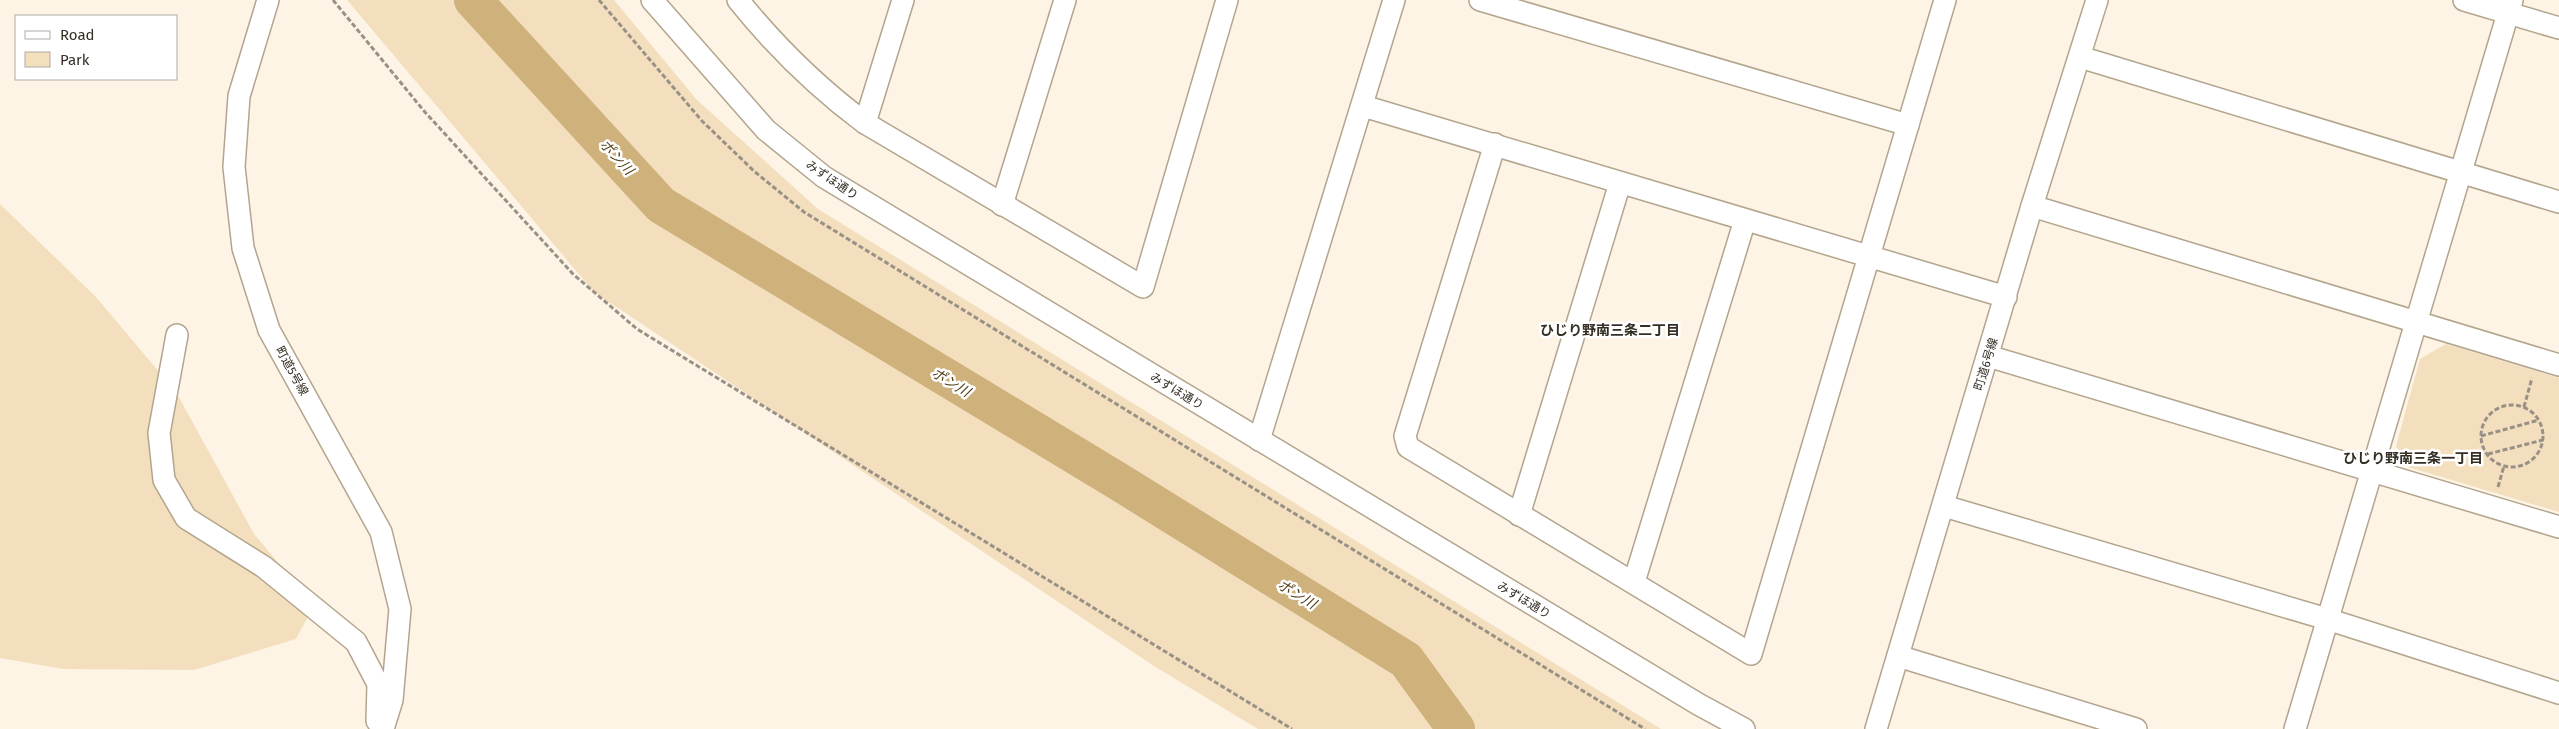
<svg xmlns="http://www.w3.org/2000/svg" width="2559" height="729" font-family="'Fira Sans','Noto Sans JP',sans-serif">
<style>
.green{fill:#f3dfbe}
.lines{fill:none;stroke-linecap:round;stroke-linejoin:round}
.river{stroke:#cfb17c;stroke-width:38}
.minor-casing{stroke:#b3a58d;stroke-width:24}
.path{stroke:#999185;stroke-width:3;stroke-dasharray:5 2.5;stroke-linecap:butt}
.minor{stroke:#fff;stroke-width:21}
.labels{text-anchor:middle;stroke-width:5;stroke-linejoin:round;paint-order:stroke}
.street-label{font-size:12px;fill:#342e24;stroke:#fff}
.water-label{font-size:14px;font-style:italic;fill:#523d13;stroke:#fff}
.neighbourhood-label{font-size:14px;font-weight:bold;fill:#342e24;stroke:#fff}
</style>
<rect width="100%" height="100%" fill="#fdf4e5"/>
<g class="green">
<polygon points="347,0 614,0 697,100 818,209 1661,729 1258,729 1154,666 594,292"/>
<polygon points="0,204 96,297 176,392 254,534 314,605 296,639 194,670 63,669 0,658"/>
<polygon points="2446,344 2559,378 2559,512 2408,467 2396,446 2420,359"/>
</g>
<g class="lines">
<polyline class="river" points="473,0 661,205 1116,480 1406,660 1456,729"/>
<defs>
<g id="minor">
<polyline points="268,0 239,96 234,167 243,248 269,330 381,532 400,609 392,700 383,729"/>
<polyline points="652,0 766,130 824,177 1698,704 1744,729"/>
<path d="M 738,0 C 775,46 818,88 865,123 L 1143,287 L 1227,0"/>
<polyline points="1480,0 1908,125"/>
<polyline points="2464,0 2559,28"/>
<polyline points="2080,57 2559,202"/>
<polyline points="1363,106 2006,297"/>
<polyline points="865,123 903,0"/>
<polyline points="1495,144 1405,436 1408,447 1751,654 1945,0"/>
<polyline points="1002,205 1065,0"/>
<polyline points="2032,206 2559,365"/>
<polyline points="177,335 159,433 164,480 186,518 264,567 356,642 378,684 377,721"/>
<polyline points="1988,356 2559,527"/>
<polyline points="1259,440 1394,0"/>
<polyline points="1944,506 2327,619 2559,693"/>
<polyline points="1519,515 1620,183"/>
<polyline points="1634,582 1745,220"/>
<polyline points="1898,656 2136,729"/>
<polyline points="1876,729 2032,206 2097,0"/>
<polyline points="2295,729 2512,0"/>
</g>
</defs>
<use href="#minor" class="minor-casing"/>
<g class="path">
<polyline points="333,0 424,111 530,227 573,274 637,329 1292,729"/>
<polyline points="599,0 702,121 755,172 804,212 1645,729"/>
<circle cx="2512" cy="436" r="31"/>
<polyline points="2524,407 2532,378"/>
<polyline points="2481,436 2539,420"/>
<polyline points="2488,454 2543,440"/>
<polyline points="2498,487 2504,466"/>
</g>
<use href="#minor" class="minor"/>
</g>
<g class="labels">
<g class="street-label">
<text transform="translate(832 180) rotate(34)" y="4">みずほ通り</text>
<text transform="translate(1986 364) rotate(-73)" y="4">町道6号線</text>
<text transform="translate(292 371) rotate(61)" y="4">町道5号線</text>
<text transform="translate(1177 391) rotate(31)" y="4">みずほ通り</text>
<text transform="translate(1524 600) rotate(31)" y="4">みずほ通り</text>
</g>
<g class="water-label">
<text transform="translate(617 157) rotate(47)" y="5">ポン川</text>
<text transform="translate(951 382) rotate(31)" y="5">ポン川</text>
<text transform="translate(1297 594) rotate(31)" y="5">ポン川</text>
</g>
<g class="neighbourhood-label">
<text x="1610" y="335">ひじり野南三条二丁目</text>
<text x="2413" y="463">ひじり野南三条一丁目</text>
</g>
</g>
<rect x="15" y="15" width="162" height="65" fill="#ffffff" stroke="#aeaba7"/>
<rect x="25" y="31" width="25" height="8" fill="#ffffff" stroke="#aeaba7"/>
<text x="60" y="40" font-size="15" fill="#342e24">Road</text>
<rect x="25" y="52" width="25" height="15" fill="#f3dfbe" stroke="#aeaba7"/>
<text x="60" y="65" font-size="15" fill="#342e24">Park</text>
</svg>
